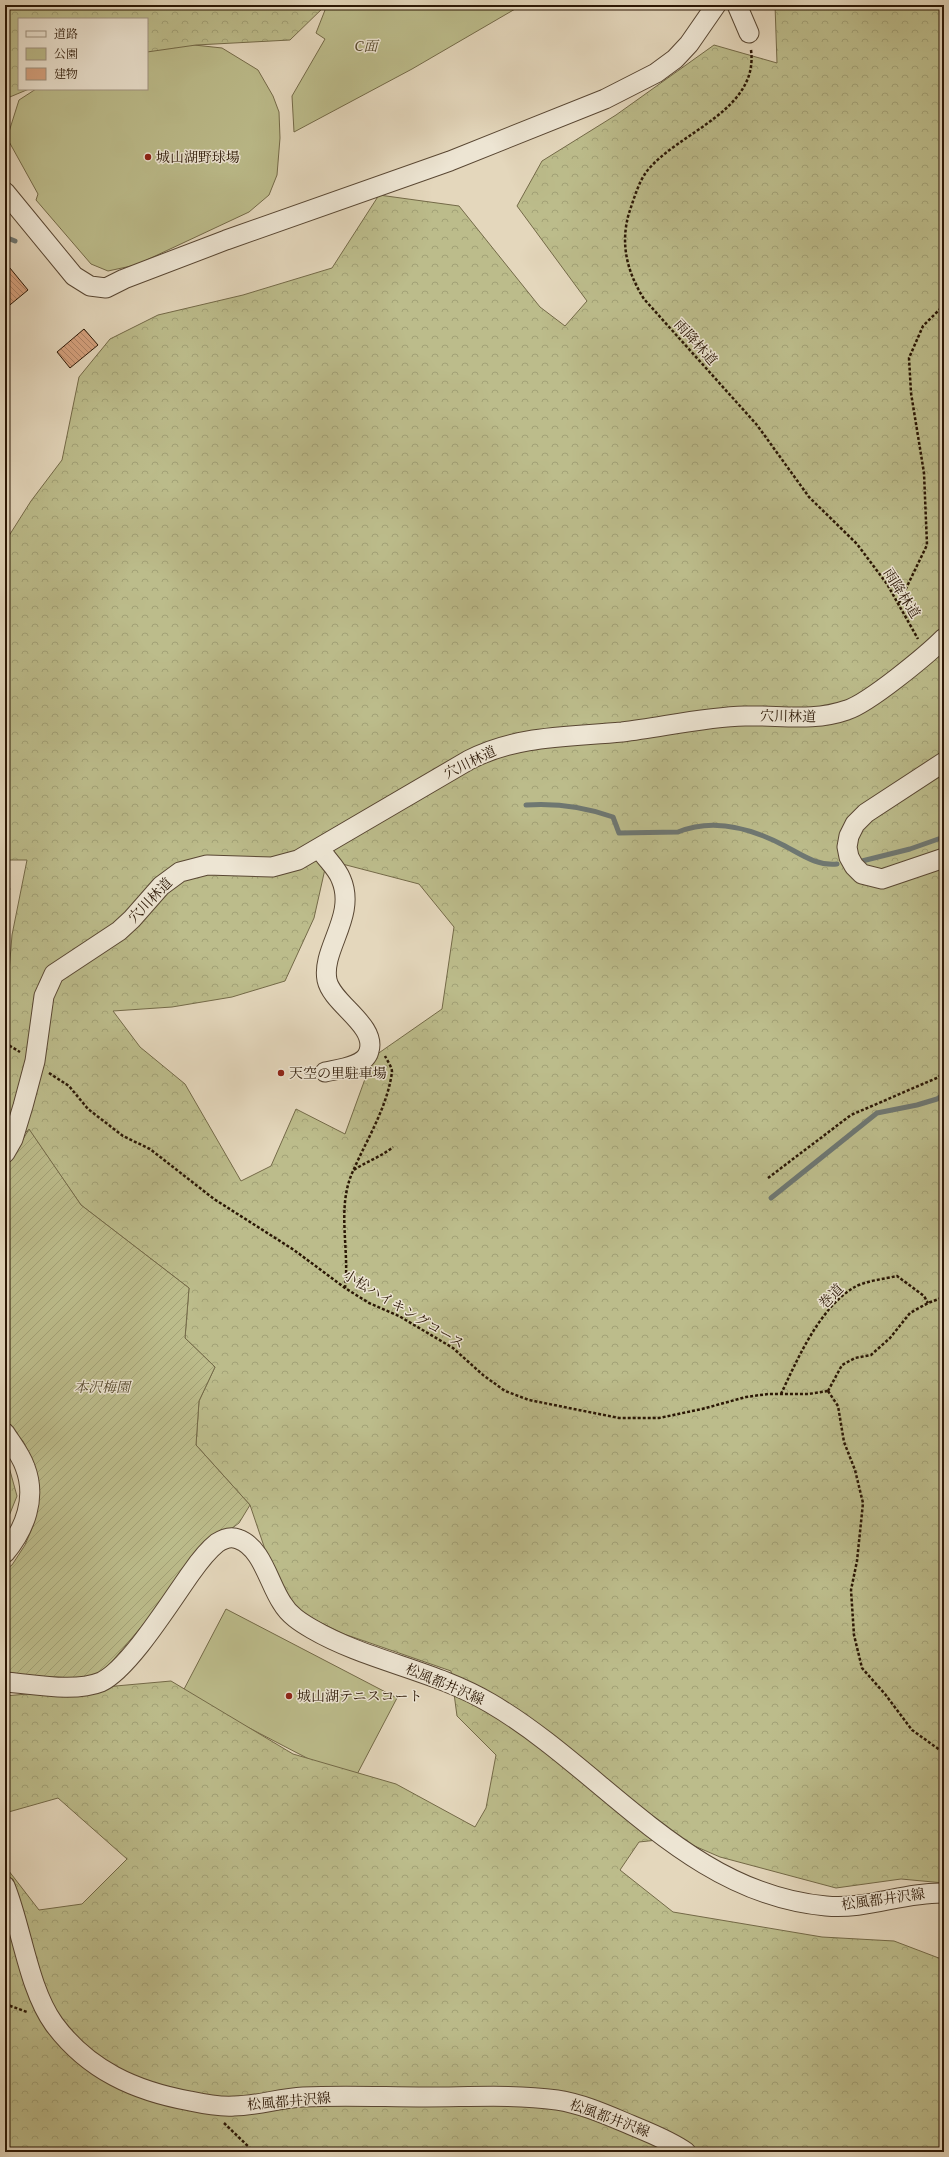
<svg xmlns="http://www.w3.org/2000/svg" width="949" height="2157" font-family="Vollkorn,'Noto Serif JP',serif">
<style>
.green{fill:#bcbc8b;stroke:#746a48}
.forest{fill:url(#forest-crowns);stroke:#746a48;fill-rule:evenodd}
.garden{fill:url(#garden-furrows);stroke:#746a48}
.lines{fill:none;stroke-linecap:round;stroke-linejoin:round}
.stream{stroke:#6e7772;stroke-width:5}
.building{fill:url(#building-back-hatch);stroke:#2b1705}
.minor-casing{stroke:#594733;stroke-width:21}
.path{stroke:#2b1705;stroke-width:2.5;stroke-dasharray:3 2;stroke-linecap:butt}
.minor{stroke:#ede5d3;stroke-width:19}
.poi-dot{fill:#8f2418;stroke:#ede5d3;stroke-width:1.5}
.labels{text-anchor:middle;stroke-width:3;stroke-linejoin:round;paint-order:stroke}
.park-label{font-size:14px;font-style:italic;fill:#56492d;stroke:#ede5d3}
.poi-label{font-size:14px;fill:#2b1705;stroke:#ede5d3;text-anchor:start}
.street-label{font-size:14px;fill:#2b1705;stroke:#ede5d3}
</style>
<defs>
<pattern id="forest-crowns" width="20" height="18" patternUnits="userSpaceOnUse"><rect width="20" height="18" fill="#bcbc8b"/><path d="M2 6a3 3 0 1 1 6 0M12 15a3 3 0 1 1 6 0" fill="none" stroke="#a2a176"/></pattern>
<pattern id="garden-furrows" width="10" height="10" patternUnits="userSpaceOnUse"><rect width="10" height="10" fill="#bcbc8b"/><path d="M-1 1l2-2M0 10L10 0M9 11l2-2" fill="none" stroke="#a2a176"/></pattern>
<pattern id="building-back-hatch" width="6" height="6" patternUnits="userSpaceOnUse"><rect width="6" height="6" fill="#d7a380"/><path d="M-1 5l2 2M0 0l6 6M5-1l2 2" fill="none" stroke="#af8467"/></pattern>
</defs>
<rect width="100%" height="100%" fill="#e4d7bc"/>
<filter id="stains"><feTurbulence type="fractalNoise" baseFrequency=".005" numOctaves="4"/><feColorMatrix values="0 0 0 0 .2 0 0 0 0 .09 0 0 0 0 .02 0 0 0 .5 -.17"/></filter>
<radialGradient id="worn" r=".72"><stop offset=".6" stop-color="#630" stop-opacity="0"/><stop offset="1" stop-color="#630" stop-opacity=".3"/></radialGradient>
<g class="green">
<polygon points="327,5 522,5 412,69 294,132 292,96 325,39 316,33"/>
<polygon points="185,44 222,48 258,70 273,96 279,112 280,138 277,175 269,195 249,212 136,265 108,271 91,264 36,200 38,194 7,138 19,100 36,89 147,89 147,50"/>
<polygon points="226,1609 397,1698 353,1782 182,1693"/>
</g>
<g class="forest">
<polygon points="5,5 326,5 290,40 196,45 147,52 147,19 19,19 19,89 29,89 5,99"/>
<path d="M 775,5 L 944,5 L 944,1883 L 901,1879 L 836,1888 L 720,1857 L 676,1838 L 639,1842 L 620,1870 L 673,1912 L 822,1937 L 894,1941 L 944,1960 L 944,2152 L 5,2152 L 5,1866 L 39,1910 L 82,1904 L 127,1859 L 58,1798 L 5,1813 L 5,1696 L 171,1681 L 293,1754 L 396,1784 L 475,1827 L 486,1808 L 496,1755 L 457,1716 L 451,1671 L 344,1634 L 307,1616 L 290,1605 L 273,1573 L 250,1505 L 196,1445 L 199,1401 L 215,1367 L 185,1338 L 189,1288 L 81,1205 L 29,1130 L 5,1145 L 5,998 L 7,997 L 12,935 L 27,860 L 5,860 L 5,542 L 31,501 L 62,460 L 79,377 L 110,339 L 158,315 L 243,295 L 332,268 L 379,195 L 459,206 L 540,307 L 565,326 L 587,301 L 517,206 L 542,161 L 616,115 L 714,45 L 777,63 ZM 327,860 L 419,884 L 454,927 L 442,1009 L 373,1057 L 345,1134 L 296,1109 L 271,1166 L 241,1181 L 185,1084 L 140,1047 L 113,1011 L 172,1007 L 232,997 L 285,981 L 314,918 Z"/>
<polygon points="5,1460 9,1467 17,1496 5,1526"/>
</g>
<polygon class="garden" points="29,1129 81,1205 189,1288 185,1338 215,1367 199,1401 196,1445 250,1505 239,1523 211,1544 104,1671 94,1677 5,1680 5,1570 12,1565 25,1545 33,1526 38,1505 31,1457 23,1441 5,1421 5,1170"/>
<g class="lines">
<g class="stream">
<polyline points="5,237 15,241"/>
<path d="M 526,805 C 556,803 585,807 613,817 L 619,833 L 678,832 C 714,817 753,829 785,846 C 802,855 817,866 837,864"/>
<polyline points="862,861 910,849 944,837"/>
<polyline points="771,1198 877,1113 917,1105 937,1099 944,1094"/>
</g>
</g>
<g class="building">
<polygon points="5,262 28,290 5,309"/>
<polygon points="84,329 98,345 70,368 57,352"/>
</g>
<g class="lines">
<defs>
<g id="minor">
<polyline points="737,5 749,33"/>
<polyline points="5,192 74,276 90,286 106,288 124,279 226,240 450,161 605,99 656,73 675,59 689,44 716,5"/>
<polyline points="944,762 866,813 855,824 849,836 847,847 849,857 854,866 862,874 882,879 944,858"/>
<path d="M 320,849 C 326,859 337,868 341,879 C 357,916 321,949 327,980 C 332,1004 377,1025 369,1051 C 365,1067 338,1069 325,1072"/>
<path d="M 5,1153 L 13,1139 L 23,1106 L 35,1061 L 44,996 L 54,974 L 119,931 L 132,919 L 161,886 L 180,872 L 207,865 L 272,867 L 298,860 L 469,760 C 517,735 570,737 622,732 C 663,727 704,717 745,716 C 780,715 813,722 847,710 C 869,703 927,655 944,638"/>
<path d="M 5,1433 C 12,1444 21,1455 25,1467 C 37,1498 25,1529 5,1553"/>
<path d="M 5,1682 C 33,1684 74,1693 101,1682 C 129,1669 171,1601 191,1573 C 198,1563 207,1551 217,1543 C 223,1539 231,1536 238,1539 C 262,1547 269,1584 282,1603 C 289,1615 300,1622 312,1629 C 367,1661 434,1670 490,1703 C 603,1769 687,1894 826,1906 C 866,1910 904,1892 944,1893"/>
<path d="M 5,1886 C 22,1928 28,1988 54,2024 C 88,2070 135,2091 190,2101 C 204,2104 220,2107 234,2106 C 257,2106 280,2098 303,2097 C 344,2095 385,2097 426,2097 C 470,2097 514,2094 557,2100 C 583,2104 607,2115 631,2125 C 650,2133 669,2140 686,2152"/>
</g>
</defs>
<use href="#minor" class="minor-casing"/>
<g class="path">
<path d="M 751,50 C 759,111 678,132 647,171 C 638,183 634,199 629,213 C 620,244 627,272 644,299 L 757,425 L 809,497 L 857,544 L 887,584 L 918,639"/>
<polyline points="899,603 927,545 924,473 911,393 909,358 923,326 944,305"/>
<polyline points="5,885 7,884 9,889 5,906"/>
<polyline points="5,1043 20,1052"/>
<polyline points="49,1073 69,1086 88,1109 123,1136 150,1149 214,1199 294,1250 345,1288 369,1303 399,1316 453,1348 483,1375 505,1391 529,1400 619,1418 659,1418 702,1409 746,1397 768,1394 809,1394 828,1391"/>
<path d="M 354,1170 C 367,1161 381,1157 393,1147"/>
<polyline points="768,1178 851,1115 939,1077 944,1069"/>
<path d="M 345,1288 C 350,1249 336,1208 353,1171 C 367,1139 387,1108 392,1072 C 392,1067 387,1060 385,1056"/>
<polyline points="828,1391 838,1406 844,1442 855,1470 863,1503 857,1561 851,1590 854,1635 862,1668 885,1694 912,1730 944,1753"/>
<polyline points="828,1391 842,1365 855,1358 871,1355 890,1338 910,1313 928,1303 944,1297"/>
<path d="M 781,1394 C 797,1360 819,1309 853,1288 C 864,1281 884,1279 897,1276 L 924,1296 L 928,1303"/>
<polyline points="5,2004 27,2012"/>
<polyline points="224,2123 254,2152"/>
</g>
<use href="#minor" class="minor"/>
</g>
<g class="poi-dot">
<circle cx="148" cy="157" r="4"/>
<circle cx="281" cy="1073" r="4"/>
<circle cx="289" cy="1696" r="4"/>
</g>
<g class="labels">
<g class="park-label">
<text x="366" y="51">C面</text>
<text x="102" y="1392">本沢梅園</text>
</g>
<g class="poi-label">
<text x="156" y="162">城山湖野球場</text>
<text x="289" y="1078">天空の里駐車場</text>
<text x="297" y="1701">城山湖テニスコート</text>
</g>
<g class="street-label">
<text transform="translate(696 342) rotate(48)" y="5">雨降林道</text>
<text transform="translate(902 593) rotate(58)" y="5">雨降林道</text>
<text transform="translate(788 716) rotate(1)" y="5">穴川林道</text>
<text transform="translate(470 762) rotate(-26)" y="5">穴川林道</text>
<text transform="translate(150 900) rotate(-46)" y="5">穴川林道</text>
<text transform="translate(831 1296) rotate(-46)" y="5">巻道</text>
<text transform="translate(404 1309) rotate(31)" y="5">小松ハイキングコース</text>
<text transform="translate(445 1684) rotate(23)" y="5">松風都井沢線</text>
<text transform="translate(883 1899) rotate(-8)" y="5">松風都井沢線</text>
<text transform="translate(289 2101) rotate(-5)" y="5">松風都井沢線</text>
<text transform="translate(610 2118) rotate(20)" y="5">松風都井沢線</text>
</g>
</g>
<rect width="949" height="2157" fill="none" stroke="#e4d7bc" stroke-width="20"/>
<rect x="6" y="6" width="937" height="2145" fill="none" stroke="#2b1705" stroke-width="2"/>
<rect x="10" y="10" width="929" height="2137" fill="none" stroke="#2b1705"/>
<rect x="18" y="18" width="130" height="72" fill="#ede5d3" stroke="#9f9381"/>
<rect x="26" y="31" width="20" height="6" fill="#ede5d3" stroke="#9f9381"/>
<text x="54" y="38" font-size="12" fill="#2b1705">道路</text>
<rect x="26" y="48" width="20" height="12" fill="#bcbc8b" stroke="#9f9381"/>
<text x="54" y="58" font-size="12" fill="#2b1705">公園</text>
<rect x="26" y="68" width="20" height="12" fill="#d7a380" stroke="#9f9381"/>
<text x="54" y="78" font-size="12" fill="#2b1705">建物</text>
<rect width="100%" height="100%" filter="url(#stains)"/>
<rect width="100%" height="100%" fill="url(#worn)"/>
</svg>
